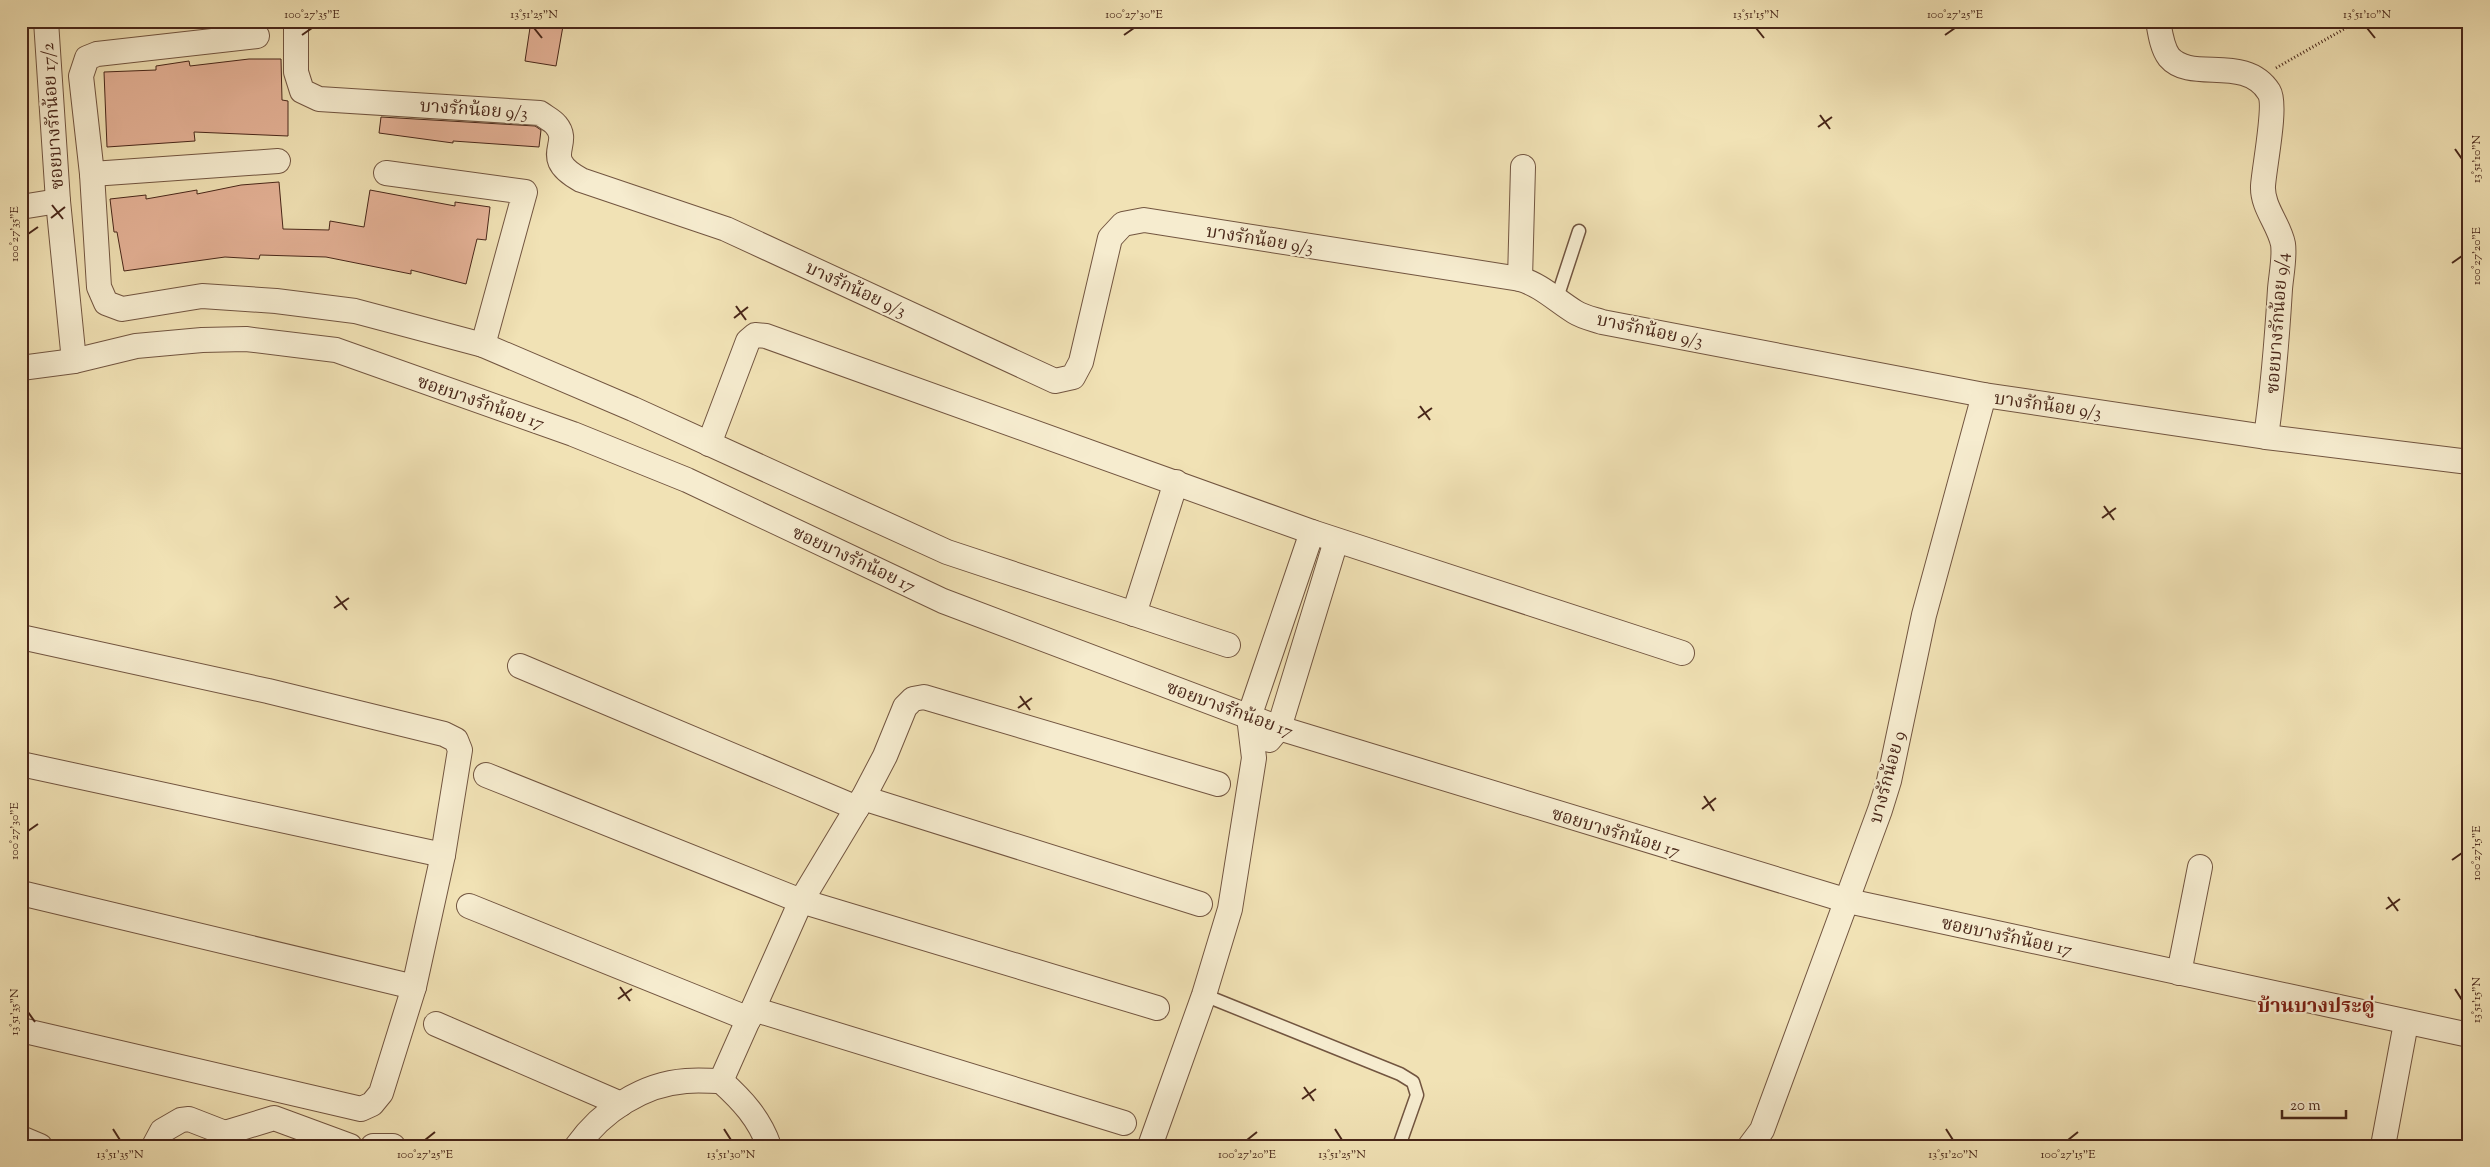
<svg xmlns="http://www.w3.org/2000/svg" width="2490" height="1167" font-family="'Sorts Mill Goudy','Noto Serif Thai',serif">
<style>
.building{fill:#e5b297;stroke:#482619}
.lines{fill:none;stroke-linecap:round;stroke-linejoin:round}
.service-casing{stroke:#725540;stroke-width:15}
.minor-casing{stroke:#725540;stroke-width:26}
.path{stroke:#482619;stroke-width:3;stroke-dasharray:1 2.5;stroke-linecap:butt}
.service{stroke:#f6eccf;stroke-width:12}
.minor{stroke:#f6eccf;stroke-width:24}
.ticks{fill:none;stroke:#482619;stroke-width:2}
.labels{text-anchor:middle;stroke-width:4.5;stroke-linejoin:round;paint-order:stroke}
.street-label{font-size:18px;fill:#482619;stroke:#f6eccf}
.quarter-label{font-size:20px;font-weight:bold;fill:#7a1f14;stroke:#f6eccf}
.neatline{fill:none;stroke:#482619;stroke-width:2}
.ticks-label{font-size:12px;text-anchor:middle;fill:#482619}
</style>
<rect width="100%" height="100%" fill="#f1e2b5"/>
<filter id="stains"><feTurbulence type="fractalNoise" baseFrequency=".004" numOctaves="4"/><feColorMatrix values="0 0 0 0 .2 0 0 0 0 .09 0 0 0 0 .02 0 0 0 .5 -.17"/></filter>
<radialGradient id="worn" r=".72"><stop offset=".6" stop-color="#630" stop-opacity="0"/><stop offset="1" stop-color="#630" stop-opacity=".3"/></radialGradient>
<g class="building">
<polygon points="531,21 563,26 556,66 525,61"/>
<polygon points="249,59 281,59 282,100 288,101 288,136 194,132 195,141 107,147 104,72 156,70 156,66 189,61 190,66"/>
<polygon points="381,117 535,126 541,130 539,147 453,141 453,143 379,133"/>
<polygon points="279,182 283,229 329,230 330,221 364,227 370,190 455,206 455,202 490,207 486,240 477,239 466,284 411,270 411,274 326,257 260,255 259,259 225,257 124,271 117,232 114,232 110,199 146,195 146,199 197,190 197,194 241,185"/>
</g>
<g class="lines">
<defs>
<g id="service">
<polyline points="1557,298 1579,231"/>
<polyline points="1204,995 1400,1074 1413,1082 1417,1095 1399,1146"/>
</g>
<g id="minor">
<polyline points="46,21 58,201 74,361"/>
<path d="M 296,21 L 296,72 L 302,91 L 319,99 L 540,113 C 545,117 552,120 556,125 C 573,145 539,157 581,180 L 726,229 L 1055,381 L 1073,377 L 1081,362 L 1110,238 L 1123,224 L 1144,220 L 1520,279 C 1541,285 1557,301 1575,312 C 1583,317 1593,319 1602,322 L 1984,395 L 2266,437 L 2469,462"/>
<path d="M 2158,21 C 2160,32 2162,48 2169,57 C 2191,83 2245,54 2269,92 C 2277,105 2264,168 2263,186 C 2262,207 2279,224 2283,244 C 2285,257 2281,276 2280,289 C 2277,339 2273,388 2266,437"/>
<polyline points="257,36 97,54 87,58 81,76 92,174 99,287 106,303 122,309 202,296 276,301 355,311 483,345 633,409 947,552 1228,645"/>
<polyline points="386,173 525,192 483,345"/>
<polyline points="92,174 278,161"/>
<polyline points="21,207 58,201"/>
<polyline points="1520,279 1523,167"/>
<polyline points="21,368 74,361 136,346 202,340 246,339 336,350 573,434 687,480 943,601 1279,728 1848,901 2469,1035"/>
<polyline points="709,444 748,341 755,335 766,336 1312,532 1682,653"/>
<polyline points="1134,614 1176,482"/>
<polyline points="21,637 268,691 444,734 456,740 460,750 443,855 414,987 381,1093 372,1104 361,1109 21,1030"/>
<polyline points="520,666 857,808"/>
<polyline points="1269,740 1279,728 1336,541"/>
<polyline points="21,764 443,855"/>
<polyline points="486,775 801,901 1157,1008"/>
<polyline points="863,798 1200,904"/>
<polyline points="21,893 414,987"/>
<polyline points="469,906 749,1019"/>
<polyline points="2179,973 2200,867"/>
<polyline points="753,1009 1124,1123"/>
<polyline points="436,1024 621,1104"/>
<polyline points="721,1081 801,901 863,798 885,756 905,707 913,699 924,697 1218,784"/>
<polyline points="21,1138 40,1146"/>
<polyline points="154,1146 162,1131 181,1120 189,1119 225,1133 274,1118 350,1146"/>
<polyline points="373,1146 393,1146"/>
<path d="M 577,1146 C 602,1111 643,1084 686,1081 C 698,1080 710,1081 721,1081 C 742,1100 759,1118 769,1146"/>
<polyline points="1150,1146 1204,995 1230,909 1254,758 1249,717 1312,532"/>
<polyline points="1750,1146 1762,1130 1880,810 1889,781 1924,615 1984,395"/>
<polyline points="2383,1146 2406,1023"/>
</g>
</defs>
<use href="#service" class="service-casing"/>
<use href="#minor" class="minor-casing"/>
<polyline class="path" points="2276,68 2358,21"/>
<use href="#service" class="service"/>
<use href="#minor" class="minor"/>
</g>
<path class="ticks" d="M 534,28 L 542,38M 1756,28 L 1764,38M 2367,28 L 2375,38M 302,35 L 312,28M 1124,35 L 1134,28M 1945,35 L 1955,28M 1820,115 L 1830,129M 1818,127 L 1832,117M 2455,149 L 2462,159M 52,205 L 63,219M 51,218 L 65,207M 28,234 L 38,227M 2452,263 L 2462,256M 736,306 L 746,320M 734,318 L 748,307M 1420,406 L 1430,420M 1418,418 L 1432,408M 2104,506 L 2114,520M 2102,518 L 2116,508M 336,596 L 347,610M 334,608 L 349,598M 1020,696 L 1030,710M 1018,708 L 1032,698M 1704,796 L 1714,811M 1702,809 L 1716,798M 28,831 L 38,824M 2452,860 L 2462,853M 2388,897 L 2398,911M 2386,909 L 2400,899M 620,987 L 630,1001M 2455,989 L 2462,1000M 618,999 L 632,989M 28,1012 L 35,1022M 1304,1087 L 1314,1101M 1302,1099 L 1316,1089M 113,1129 L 120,1140M 724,1129 L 731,1140M 1335,1129 L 1342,1140M 1946,1129 L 1953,1140M 425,1140 L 435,1132M 1247,1140 L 1257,1132M 2068,1140 L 2078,1132"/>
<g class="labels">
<g class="street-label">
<text transform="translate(474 109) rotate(4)" y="6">บางรักน้อย 9/3</text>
<text transform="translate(52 116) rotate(-94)" y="6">ซอยบางรักน้อย 17/2</text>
<text transform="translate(1260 239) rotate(9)" y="6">บางรักน้อย 9/3</text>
<text transform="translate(856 289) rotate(25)" y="6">บางรักน้อย 9/3</text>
<text transform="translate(2277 323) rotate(-86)" y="6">ซอยบางรักน้อย 9/4</text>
<text transform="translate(1650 330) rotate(12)" y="6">บางรักน้อย 9/3</text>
<text transform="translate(481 402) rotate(19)" y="6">ซอยบางรักน้อย 17</text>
<text transform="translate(2048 405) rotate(8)" y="6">บางรักน้อย 9/3</text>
<text transform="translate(854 559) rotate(25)" y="6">ซอยบางรักน้อย 17</text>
<text transform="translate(1230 709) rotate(20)" y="6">ซอยบางรักน้อย 17</text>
<text transform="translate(1887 777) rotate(-75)" y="6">บางรักน้อย 9</text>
<text transform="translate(1616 832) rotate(17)" y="6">ซอยบางรักน้อย 17</text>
<text transform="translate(2007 936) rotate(12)" y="6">ซอยบางรักน้อย 17</text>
</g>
<g class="quarter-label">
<text x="2316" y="1012">บ้านบางประดู่</text>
</g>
</g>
<rect width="2490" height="1167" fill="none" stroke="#f1e2b5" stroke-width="55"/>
<path d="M2282 1110v8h64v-8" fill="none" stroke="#482619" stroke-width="2.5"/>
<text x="2290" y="1110" font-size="15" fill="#482619" stroke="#f6eccf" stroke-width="4" paint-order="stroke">20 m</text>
<rect x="28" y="28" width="2434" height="1112" class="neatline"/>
<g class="ticks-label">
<text x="312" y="18">100°27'35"E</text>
<text x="534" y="18">13°51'25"N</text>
<text x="1134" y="18">100°27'30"E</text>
<text x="1756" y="18">13°51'15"N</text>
<text x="1955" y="18">100°27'25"E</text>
<text x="2367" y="18">13°51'10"N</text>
<text transform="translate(2476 159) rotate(-90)" y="4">13°51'10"N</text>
<text transform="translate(14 234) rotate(-90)" y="4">100°27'35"E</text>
<text transform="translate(2476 256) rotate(-90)" y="4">100°27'20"E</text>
<text transform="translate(14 831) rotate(-90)" y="4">100°27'30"E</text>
<text transform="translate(2476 853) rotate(-90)" y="4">100°27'15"E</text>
<text transform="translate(2476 1000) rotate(-90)" y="4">13°51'15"N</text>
<text transform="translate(14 1012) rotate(-90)" y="4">13°51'35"N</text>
<text x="120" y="1158">13°51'35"N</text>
<text x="425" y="1158">100°27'25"E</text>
<text x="731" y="1158">13°51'30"N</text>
<text x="1247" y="1158">100°27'20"E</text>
<text x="1342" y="1158">13°51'25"N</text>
<text x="1953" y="1158">13°51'20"N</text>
<text x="2068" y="1158">100°27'15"E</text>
</g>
<rect width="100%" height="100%" filter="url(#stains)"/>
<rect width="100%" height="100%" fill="url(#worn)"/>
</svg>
